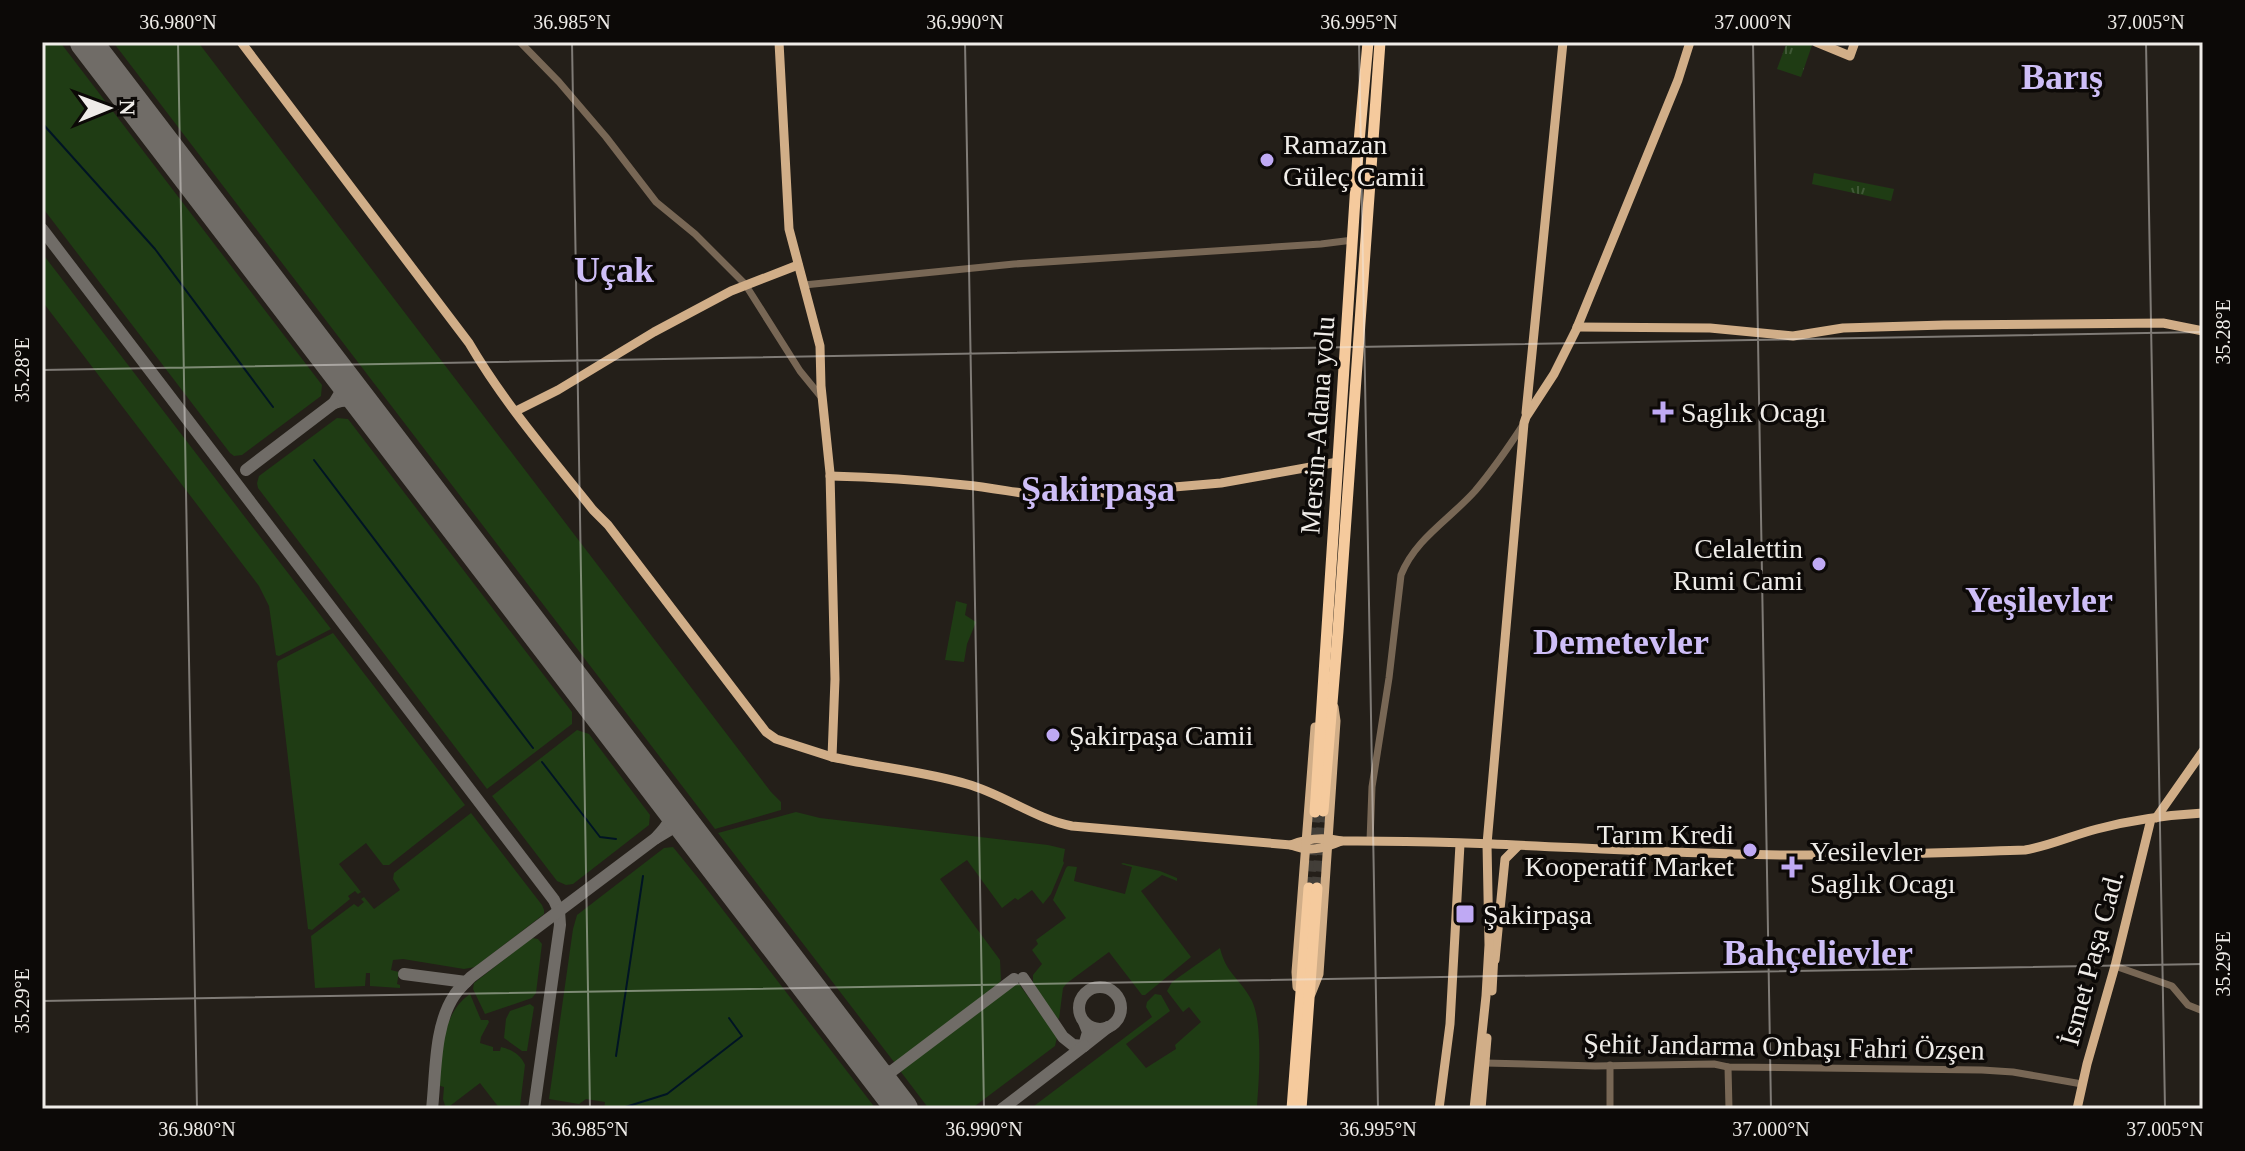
<svg xmlns="http://www.w3.org/2000/svg" width="2245" height="1151" font-family="'Times New Roman',serif">
<style>
.green{fill:#1f3c14}
.park{fill:url(#park-tufts)}
.lines{fill:none;stroke-linecap:round;stroke-linejoin:round}
.stream{stroke:#001424;stroke-width:2}
.taxiway{stroke:#706c67;stroke-width:12}
.runway{stroke:#706c67;stroke-width:32}
.highway-tunnel{stroke:#423e38;stroke-width:11;stroke-dasharray:11 5.5;stroke-linecap:butt}
.minor{stroke:#786755;stroke-width:7}
.major{stroke:#d1ae88;stroke-width:9}
.highway{stroke:#f5ca9d;stroke-width:11}
.ticks{fill:none;stroke:#efece8;stroke-width:2;stroke-opacity:0.45}
.poi-dot{fill:#bfa9f4;stroke:#0c0907;stroke-width:3}
.labels{text-anchor:middle;stroke-width:7;stroke-linejoin:round;paint-order:stroke}
.poi-label{font-size:28px;fill:#efece8;stroke:#0c0907;text-anchor:start}
.street-label{font-size:28px;fill:#efece8;stroke:#0c0907}
.district-label{font-size:36px;font-weight:bold;fill:#cebef7;stroke:#0c0907}
.neatline{fill:none;stroke:#efece8;stroke-width:3}
.ticks-label{font-size:20px;text-anchor:middle;fill:#efece8}
</style>
<defs>
<pattern id="park-tufts" width="24" height="20" patternUnits="userSpaceOnUse" patternTransform="scale(2)"><rect width="24" height="20" fill="#1f3c14"/><path d="M3 7l-1-3M5 7V3M7 7l1-3M15 17l-1-3M17 17v-4M19 17l1-3" fill="none" stroke="#405836"/></pattern>
</defs>
<rect width="100%" height="100%" fill="#241f19"/>
<g class="green">
<polygon points="42,42 60,42 322,385 321,396 242,455 234,456 230,453 42,207"/>
<polygon points="113,42 198,42 771,792 781,802 781,810 715,829"/>
<polygon points="42,253 331,629 279,656 276,655 269,606 259,586 42,301"/>
<polygon points="337,418 348,419 572,712 572,724 487,789 258,488 257,483 259,476"/>
<polygon points="956,601 967,604 965,615 976,622 967,644 964,662 945,660"/>
<polygon points="333,633 465,805 389,865 383,865 366,843 339,864 361,892 358,894 355,891 348,896 350,899 312,930 308,929 277,664 278,661"/>
<polygon points="577,730 589,734 650,815 649,825 573,884 566,885 557,881 492,796"/>
<polygon points="796,812 820,818 1048,845 1065,849 1063,861 1064,863 1051,894 1043,904 1032,890 1018,900 1015,898 1002,908 967,860 940,879 1000,960 1001,980 994,991 900,1062 894,1062 718,833"/>
<polygon points="471,813 542,905 544,910 544,914 475,967 464,969 403,959 393,960 391,970 399,972 397,984 400,985 400,988 370,986 370,973 366,973 365,986 315,988 311,936 354,904 358,907 364,902 361,899 364,897 374,909 400,890 393,879 394,873"/>
<polygon points="673,847 703,884 876,1109 604,1109 605,1102 586,1099 579,1104 549,1099 573,929 577,915 664,848"/>
<polygon points="1123,863 1160,871 1177,878 1177,881 1162,875 1141,891 1191,957 1145,995 1142,995 1109,952 1067,983 1063,988 1059,1019 1057,1018 1033,985 1033,975 1042,964 1032,950 1038,944 1036,940 1066,918 1053,900 1066,868 1068,866 1077,867 1074,881 1125,894 1132,867 1121,864"/>
<polygon points="532,938 538,939 542,944 536,993 532,998 485,1014 473,989 474,983"/>
<path d="M 1220,948 C 1226,974 1241,979 1252,1001 C 1263,1024 1259,1080 1257,1106 L 1230,1109 L 1030,1109 L 1152,1017 L 1146,1007 L 1147,1002 L 1155,994 L 1161,995 L 1170,1011 L 1126,1044 L 1146,1068 L 1176,1049 L 1175,1045 L 1201,1022 L 1189,1007 L 1183,1012 L 1167,991 L 1172,982 Z"/>
<polygon points="1019,984 1057,1037 1055,1046 971,1109 929,1109 901,1072 904,1065 1012,986"/>
<path d="M 470,994 L 481,1020 L 488,1020 L 489,1022 L 481,1037 L 480,1043 L 493,1047 L 493,1051 L 500,1051 L 501,1047 C 511,1049 521,1055 525,1065 L 520,1106 L 514,1106 L 512,1109 L 500,1109 L 480,1083 L 446,1109 L 443,1099 L 444,1087 L 437,1085 C 442,1054 441,1014 470,994 Z"/>
<polygon points="530,1004 534,1007 527,1051 522,1051 504,1038 506,1019 510,1011"/>
</g>
<g class="park">
<polygon points="1787,42 1805,42 1812,45 1801,77 1777,69"/>
<polygon points="1814,173 1894,189 1891,201 1812,184"/>
</g>
<g class="lines">
<g class="stream">
<polyline points="42,123 155,249 273,407"/>
<polyline points="314,460 533,748"/>
<polyline points="542,762 600,837 616,839"/>
<polyline points="616,1056 643,876"/>
<polyline points="619,1109 667,1094 742,1036 729,1018"/>
</g>
<g class="taxiway">
<polyline points="42,229 554,900 559,911 560,925 534,1109"/>
<path d="M 341,375 L 343,388 L 334,403 C 348,398 357,400 367,410"/>
<polyline points="246,470 334,403"/>
<path d="M 670,805 C 675,818 665,828 656,838 L 671,829 L 681,827 L 693,835"/>
<polyline points="404,974 466,982"/>
<polyline points="1023,978 1063,1037 1073,1045 1084,1046"/>
<circle cx="1100" cy="1008" r="21"/>
<polyline points="1084,1022 1088,1032 1084,1046 1108,1027"/>
<polyline points="872,1069 883,1072 892,1071 1014,979"/>
<path d="M 432,1109 C 436,1074 434,1026 454,996 C 458,989 465,983 471,977 L 656,838"/>
<polyline points="1002,1109 1084,1046"/>
</g>
<polyline class="runway" points="86,42 902,1109"/>
<g class="highway-tunnel">
<polyline points="1309,888 1315,812"/>
<polyline points="1317,888 1323,811"/>
</g>
<g class="minor">
<polyline points="520,42 559,82 606,137 656,202 695,234 745,284 800,371 822,398"/>
<polyline points="804,285 1014,264 1321,244 1353,240"/>
<path d="M 1370,841 L 1372,787 L 1389,678 L 1401,575 C 1415,539 1450,519 1475,491 C 1492,471 1508,448 1523,425"/>
<polyline points="2115,966 2172,986 2188,1005 2203,1011"/>
<polyline points="1485,1063 1595,1066 1714,1064 1728,1067 1982,1070 2013,1072 2082,1084"/>
<polyline points="1728,1067 1729,1109"/>
<polyline points="1610,1109 1610,1065"/>
</g>
<g class="major">
<path d="M 241,42 L 469,343 C 504,403 550,456 593,510 L 608,525 L 766,732 L 776,739 L 832,757"/>
<path d="M 779,42 L 789,229 L 820,346 L 821,386 L 830,473 L 835,679 L 832,757 C 876,767 923,771 967,784 C 1003,794 1035,819 1072,826 L 1291,845 C 1310,852 1322,849 1341,841"/>
<polyline points="1816,42 1850,56 1855,42"/>
<polyline points="1577,327 1710,328 1793,336 1843,328 1944,325 2163,323 2203,331"/>
<polyline points="516,411 558,390 654,332 731,291 798,265"/>
<polyline points="1526,413 1563,42"/>
<path d="M 830,476 C 875,477 920,480 965,485 C 996,488 1026,495 1057,497 L 1221,483 L 1338,462"/>
<polyline points="2156,818 2203,751"/>
<path d="M 1291,845 C 1308,838 1323,837 1341,841 C 1472,840 1603,851 1734,854 C 1831,857 1928,853 2025,850 C 2050,846 2073,835 2097,829 C 2131,820 2168,815 2203,813"/>
<polyline points="1495,960 1505,859 1518,846"/>
<polyline points="1297,987 1296,972 1315,727"/>
<polyline points="1492,991 1494,954"/>
<polyline points="1311,994 1319,974 1336,721 1334,707"/>
<polyline points="1439,1109 1450,1024 1460,844"/>
<polyline points="1474,1109 1486,996 1489,945 1487,844 1524,423 1526,417 1554,374 1576,330 1678,80 1690,42"/>
<polyline points="1481,1109 1487,1038"/>
<polyline points="2077,1109 2087,1064 2115,966 2151,819"/>
</g>
<g class="highway">
<polyline points="1323,811 1338,631 1380,42"/>
<polyline points="1315,812 1358,153 1368,42"/>
<polyline points="1292,1109 1309,888"/>
<polyline points="1301,1109 1317,888"/>
</g>
</g>
<path class="ticks" d="M 178,42 L 197,1109M 572,42 L 590,1109M 965,42 L 984,1109M 1359,42 L 1378,1109M 1753,42 L 1771,1109M 2146,42 L 2165,1109M 42,370 L 2203,332M 42,1001 L 2203,964"/>
<g class="poi-dot">
<circle cx="1267" cy="160" r="8"/>
<path d="M1659 400h8v8h8v8h-8v8h-8v-8h-8v-8h8z"/>
<circle cx="1819" cy="564" r="8"/>
<circle cx="1053" cy="735" r="8"/>
<circle cx="1750" cy="850" r="8"/>
<path d="M1788 855h8v8h8v8h-8v8h-8v-8h-8v-8h8z"/>
<rect x="1455" y="904" width="20" height="20" rx="4"/>
</g>
<g class="labels">
<g class="poi-label">
<text x="1283" y="154">Ramazan<tspan x="1283" dy="32">Güleç Camii</tspan></text>
<text x="1681" y="422">Saglık Ocagı</text>
<text x="1803" y="558" text-anchor="end">Celalettin<tspan x="1803" dy="32">Rumi Cami</tspan></text>
<text x="1069" y="745">Şakirpaşa Camii</text>
<text x="1734" y="844" text-anchor="end">Tarım Kredi<tspan x="1734" dy="32">Kooperatif Market</tspan></text>
<text x="1810" y="861">Yesilevler<tspan x="1810" dy="32">Saglık Ocagı</tspan></text>
<text x="1483" y="924">Şakirpaşa</text>
</g>
<g class="street-label">
<text transform="translate(1317 425) rotate(-86)" y="10">Mersin-Adana yolu</text>
<text transform="translate(2091 958) rotate(-75)" y="10">İsmet Paşa Cad.</text>
<text transform="translate(1784 1046) rotate(1)" y="10">Şehit Jandarma Onbaşı Fahri Özşen</text>
</g>
<g class="district-label">
<text x="2062" y="89">Barış</text>
<text x="614" y="282">Uçak</text>
<text x="1098" y="501">Şakirpaşa</text>
<text x="2039" y="612">Yeşilevler</text>
<text x="1621" y="654">Demetevler</text>
<text x="1818" y="965">Bahçelievler</text>
</g>
</g>
<rect width="2245" height="1151" fill="none" stroke="#0c0907" stroke-width="88"/>
<g transform="translate(108 108) rotate(89)" stroke="#0c0907" stroke-width="6" paint-order="stroke">
<path d="M0-6L14 30L0 20L-14 30Z" fill="#efece8"/>
<text y="-12" font-size="22" font-weight="bold" text-anchor="middle" fill="#efece8">N</text>
</g>
<rect x="44" y="44" width="2157" height="1063" class="neatline"/>
<g class="ticks-label">
<text x="178" y="29">36.980°N</text>
<text x="572" y="29">36.985°N</text>
<text x="965" y="29">36.990°N</text>
<text x="1359" y="29">36.995°N</text>
<text x="1753" y="29">37.000°N</text>
<text x="2146" y="29">37.005°N</text>
<text transform="translate(2223 332) rotate(-90)" y="7">35.28°E</text>
<text transform="translate(22 370) rotate(-90)" y="7">35.28°E</text>
<text transform="translate(2223 964) rotate(-90)" y="7">35.29°E</text>
<text transform="translate(22 1001) rotate(-90)" y="7">35.29°E</text>
<text x="197" y="1136">36.980°N</text>
<text x="590" y="1136">36.985°N</text>
<text x="984" y="1136">36.990°N</text>
<text x="1378" y="1136">36.995°N</text>
<text x="1771" y="1136">37.000°N</text>
<text x="2165" y="1136">37.005°N</text>
</g>
</svg>
